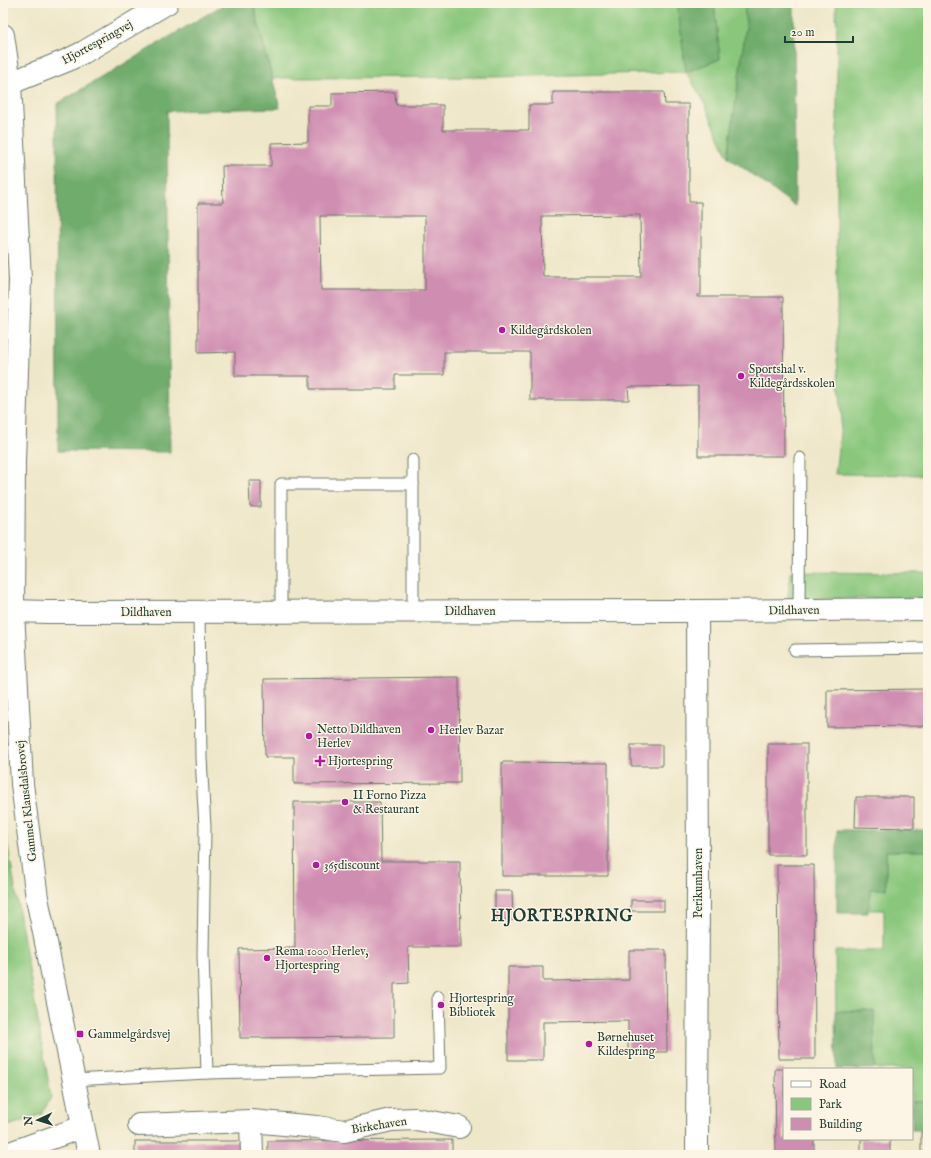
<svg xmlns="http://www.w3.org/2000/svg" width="931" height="1158" font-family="'IM FELL English',serif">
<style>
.green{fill:#8ac77d;stroke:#548258}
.forest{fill:#6fac6c;stroke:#477450}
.building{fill:#d08db2;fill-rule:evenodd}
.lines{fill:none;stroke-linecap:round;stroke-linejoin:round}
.service-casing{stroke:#687868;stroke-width:13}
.minor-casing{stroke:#687868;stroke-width:24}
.tertiary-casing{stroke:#687868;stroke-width:24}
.service{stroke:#fff;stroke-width:11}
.minor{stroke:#fff;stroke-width:22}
.tertiary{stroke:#fff;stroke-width:22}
.poi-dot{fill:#b5179e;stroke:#fcf5e5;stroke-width:1.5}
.labels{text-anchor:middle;stroke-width:3;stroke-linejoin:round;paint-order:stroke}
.street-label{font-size:12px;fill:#1f3d34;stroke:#fcf5e5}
.poi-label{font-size:12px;fill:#1f3d34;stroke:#fcf5e5;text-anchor:start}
.district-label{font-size:16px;font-weight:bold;letter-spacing:1px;fill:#1f3d34;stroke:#fcf5e5}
</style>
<rect width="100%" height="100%" fill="#fcf5e5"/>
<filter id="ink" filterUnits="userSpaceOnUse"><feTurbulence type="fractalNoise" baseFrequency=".025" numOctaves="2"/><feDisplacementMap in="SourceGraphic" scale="8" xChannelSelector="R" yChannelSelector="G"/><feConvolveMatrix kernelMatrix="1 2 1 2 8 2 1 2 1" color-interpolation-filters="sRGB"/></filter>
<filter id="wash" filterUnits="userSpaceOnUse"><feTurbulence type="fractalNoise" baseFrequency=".012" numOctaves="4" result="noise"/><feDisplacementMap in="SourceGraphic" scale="16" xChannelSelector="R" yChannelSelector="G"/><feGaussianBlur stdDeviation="0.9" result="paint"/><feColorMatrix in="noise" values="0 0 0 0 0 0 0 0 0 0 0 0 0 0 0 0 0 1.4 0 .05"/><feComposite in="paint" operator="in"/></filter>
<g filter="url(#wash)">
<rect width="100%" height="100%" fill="#efe7c9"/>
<g class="green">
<polygon points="253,3 677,3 686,72 720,59 714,3 744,3 746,26 728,157 703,100 686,72 494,77 272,78"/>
<polygon points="836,3 928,3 928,475 835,474 842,417 837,359 837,47"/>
<polygon points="790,572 928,573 928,598 788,599"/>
<polygon points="3,818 51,1097 42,1114 3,1128"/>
<polygon points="886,851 928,851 928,1101 912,1101 912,1069 875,1069 874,1011 836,1011 835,951 884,951 884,910 870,910 870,889 886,889"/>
</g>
<g class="forest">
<polygon points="226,3 253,3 280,108 167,111 170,452 58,451 57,104"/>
<polygon points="677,3 714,3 720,59 686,72"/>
<polygon points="744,3 794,3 795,206 728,157 746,26"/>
<polygon points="837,830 928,830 928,851 886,851 886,889 870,889 868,913 837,913"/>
<polygon points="836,1011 874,1011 875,1069 837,1069"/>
<rect x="912" y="1101" width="16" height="29"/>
</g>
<g id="blocks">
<g class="building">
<path d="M 395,92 L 396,105 L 443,105 L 443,130 L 529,130 L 529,105 L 553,105 L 553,92 L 664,92 L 665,104 L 689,104 L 689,202 L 701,202 L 701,295 L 697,295 L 697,297 L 783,297 L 784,456 L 698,456 L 698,386 L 628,387 L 629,400 L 530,400 L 530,352 L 444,352 L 444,375 L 395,375 L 395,389 L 310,389 L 310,376 L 235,376 L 235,352 L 198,353 L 198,203 L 223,203 L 222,166 L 271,166 L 271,143 L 308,142 L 308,106 L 332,106 L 332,93 ZM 640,215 L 641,277 L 543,277 L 542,216 ZM 320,216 L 425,216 L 425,290 L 321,290 Z"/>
<polygon points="249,481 261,481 261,507 250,507"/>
<polygon points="459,677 460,783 294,784 294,757 265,757 264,679"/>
<polygon points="928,689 928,726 827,727 827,690"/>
<rect x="768" y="744" width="39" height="111"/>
<rect x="631" y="745" width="31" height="21"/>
<polygon points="502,762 608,763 608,876 502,876"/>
<polygon points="856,797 914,797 914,828 855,827"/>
<polygon points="294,802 380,802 381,861 460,861 461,947 408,947 409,983 394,984 394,1037 240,1038 239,949 295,948"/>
<polygon points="777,865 814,865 815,1059 779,1059"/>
<polygon points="495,891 512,891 513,920 495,920"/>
<rect x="631" y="900" width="33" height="11"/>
<polygon points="629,950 666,950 667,1052 628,1052 628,1021 543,1022 543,1060 508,1060 508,967 543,967 543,981 629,980"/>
<polygon points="775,1069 784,1069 784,1139 814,1139 814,1155 776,1155"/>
<rect x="921" y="1132" width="7" height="23"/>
<rect x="861" y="1139" width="29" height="16"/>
<polygon points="452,1140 452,1155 268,1155 268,1141"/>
<rect x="135" y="1141" width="109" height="14"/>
</g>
</g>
</g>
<g filter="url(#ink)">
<use href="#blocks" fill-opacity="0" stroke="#687868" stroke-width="1"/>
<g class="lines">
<defs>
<g id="service">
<polyline points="799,610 800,458"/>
<polyline points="413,611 413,460"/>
<polyline points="281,612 281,484 413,484"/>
<polyline points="795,650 928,648"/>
<polyline points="207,1073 440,1068 438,997"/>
<polyline points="73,1080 207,1073 203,955 205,827 201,758 199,612"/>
</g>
<g id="minor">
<polyline points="3,35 10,83 20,280 14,461 13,611 22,784 37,898 89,1155"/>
<polyline points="13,611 47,612 697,611 928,609"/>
<polyline points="139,1125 251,1121"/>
<polyline points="4,1155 82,1127"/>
<polyline points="252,1155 251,1121 317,1127 344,1131 391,1120 416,1119 459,1127"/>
<polyline points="697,1155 698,886 697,611"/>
</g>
<polyline id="tertiary" points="3,86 68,60 84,52 167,3"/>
</defs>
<use href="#service" class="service-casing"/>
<use href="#minor" class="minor-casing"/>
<use href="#tertiary" class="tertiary-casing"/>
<use href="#service" class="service"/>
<use href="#minor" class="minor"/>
<use href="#tertiary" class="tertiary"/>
</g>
</g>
<g class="poi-dot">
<circle cx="502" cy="330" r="4"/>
<circle cx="741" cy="376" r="4"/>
<circle cx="431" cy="730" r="4"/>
<circle cx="309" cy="736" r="4"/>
<path d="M318 755h4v4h4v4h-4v4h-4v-4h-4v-4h4z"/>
<circle cx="345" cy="802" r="4"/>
<circle cx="316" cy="865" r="4"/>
<circle cx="267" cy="958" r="4"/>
<circle cx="441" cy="1005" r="4"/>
<rect x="76" y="1030" width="8" height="8" rx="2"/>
<circle cx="589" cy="1044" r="4"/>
</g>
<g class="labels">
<g class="street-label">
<text transform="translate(97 42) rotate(-29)" y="4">Hjortespringvej</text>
<text transform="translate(794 610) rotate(-1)" y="4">Dildhaven</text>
<text x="470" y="615">Dildhaven</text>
<text x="146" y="616">Dildhaven</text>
<text transform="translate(26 801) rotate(-96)" y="4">Gammel Klausdalsbrovej</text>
<text transform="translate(698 883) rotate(-90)" y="4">Perikumhaven</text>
<text transform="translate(379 1125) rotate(-9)" y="4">Birkehaven</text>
</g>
<g class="poi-label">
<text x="510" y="334">Kildegårdskolen</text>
<text x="749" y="373">Sportshal v.<tspan x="749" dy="14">Kildegårdsskolen</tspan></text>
<text x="317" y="733">Netto Dildhaven<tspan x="317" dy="14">Herlev</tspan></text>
<text x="439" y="734">Herlev Bazar</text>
<text x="328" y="765">Hjortespring</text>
<text x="353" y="799">II Forno Pizza<tspan x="353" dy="14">&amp; Restaurant</tspan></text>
<text x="324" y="869">365discount</text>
<text x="275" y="955">Rema 1000 Herlev,<tspan x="275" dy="14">Hjortespring</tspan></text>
<text x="449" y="1002">Hjortespring<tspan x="449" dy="14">Bibliotek</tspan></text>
<text x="88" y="1038">Gammelgårdsvej</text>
<text x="597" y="1041">Børnehuset<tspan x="597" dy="14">Kildespring</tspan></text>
</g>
<g class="district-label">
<text x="562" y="921">HJORTESPRING</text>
</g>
</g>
<rect width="931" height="1158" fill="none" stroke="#fcf5e5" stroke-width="16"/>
<rect x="783" y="1068" width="130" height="72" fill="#fcf5e5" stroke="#a4ab9e"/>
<rect x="791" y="1081" width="20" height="6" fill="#ffffff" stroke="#a4ab9e"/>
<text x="819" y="1088" font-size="12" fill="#1f3d34">Road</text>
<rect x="791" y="1098" width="20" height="12" fill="#8ac77d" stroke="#a4ab9e"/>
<text x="819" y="1108" font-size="12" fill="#1f3d34">Park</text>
<rect x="791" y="1118" width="20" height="12" fill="#d08db2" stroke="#a4ab9e"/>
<text x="819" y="1128" font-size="12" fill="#1f3d34">Building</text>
<g transform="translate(38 1120) rotate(266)" stroke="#fcf5e5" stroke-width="3" paint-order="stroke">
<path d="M0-3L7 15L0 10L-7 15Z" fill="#1f3d34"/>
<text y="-6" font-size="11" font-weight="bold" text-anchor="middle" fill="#1f3d34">N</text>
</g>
<path d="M785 36v6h68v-6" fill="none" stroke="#1f3d34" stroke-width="2"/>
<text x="791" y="36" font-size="12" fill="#1f3d34" stroke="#fcf5e5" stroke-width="3" paint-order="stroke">20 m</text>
</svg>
